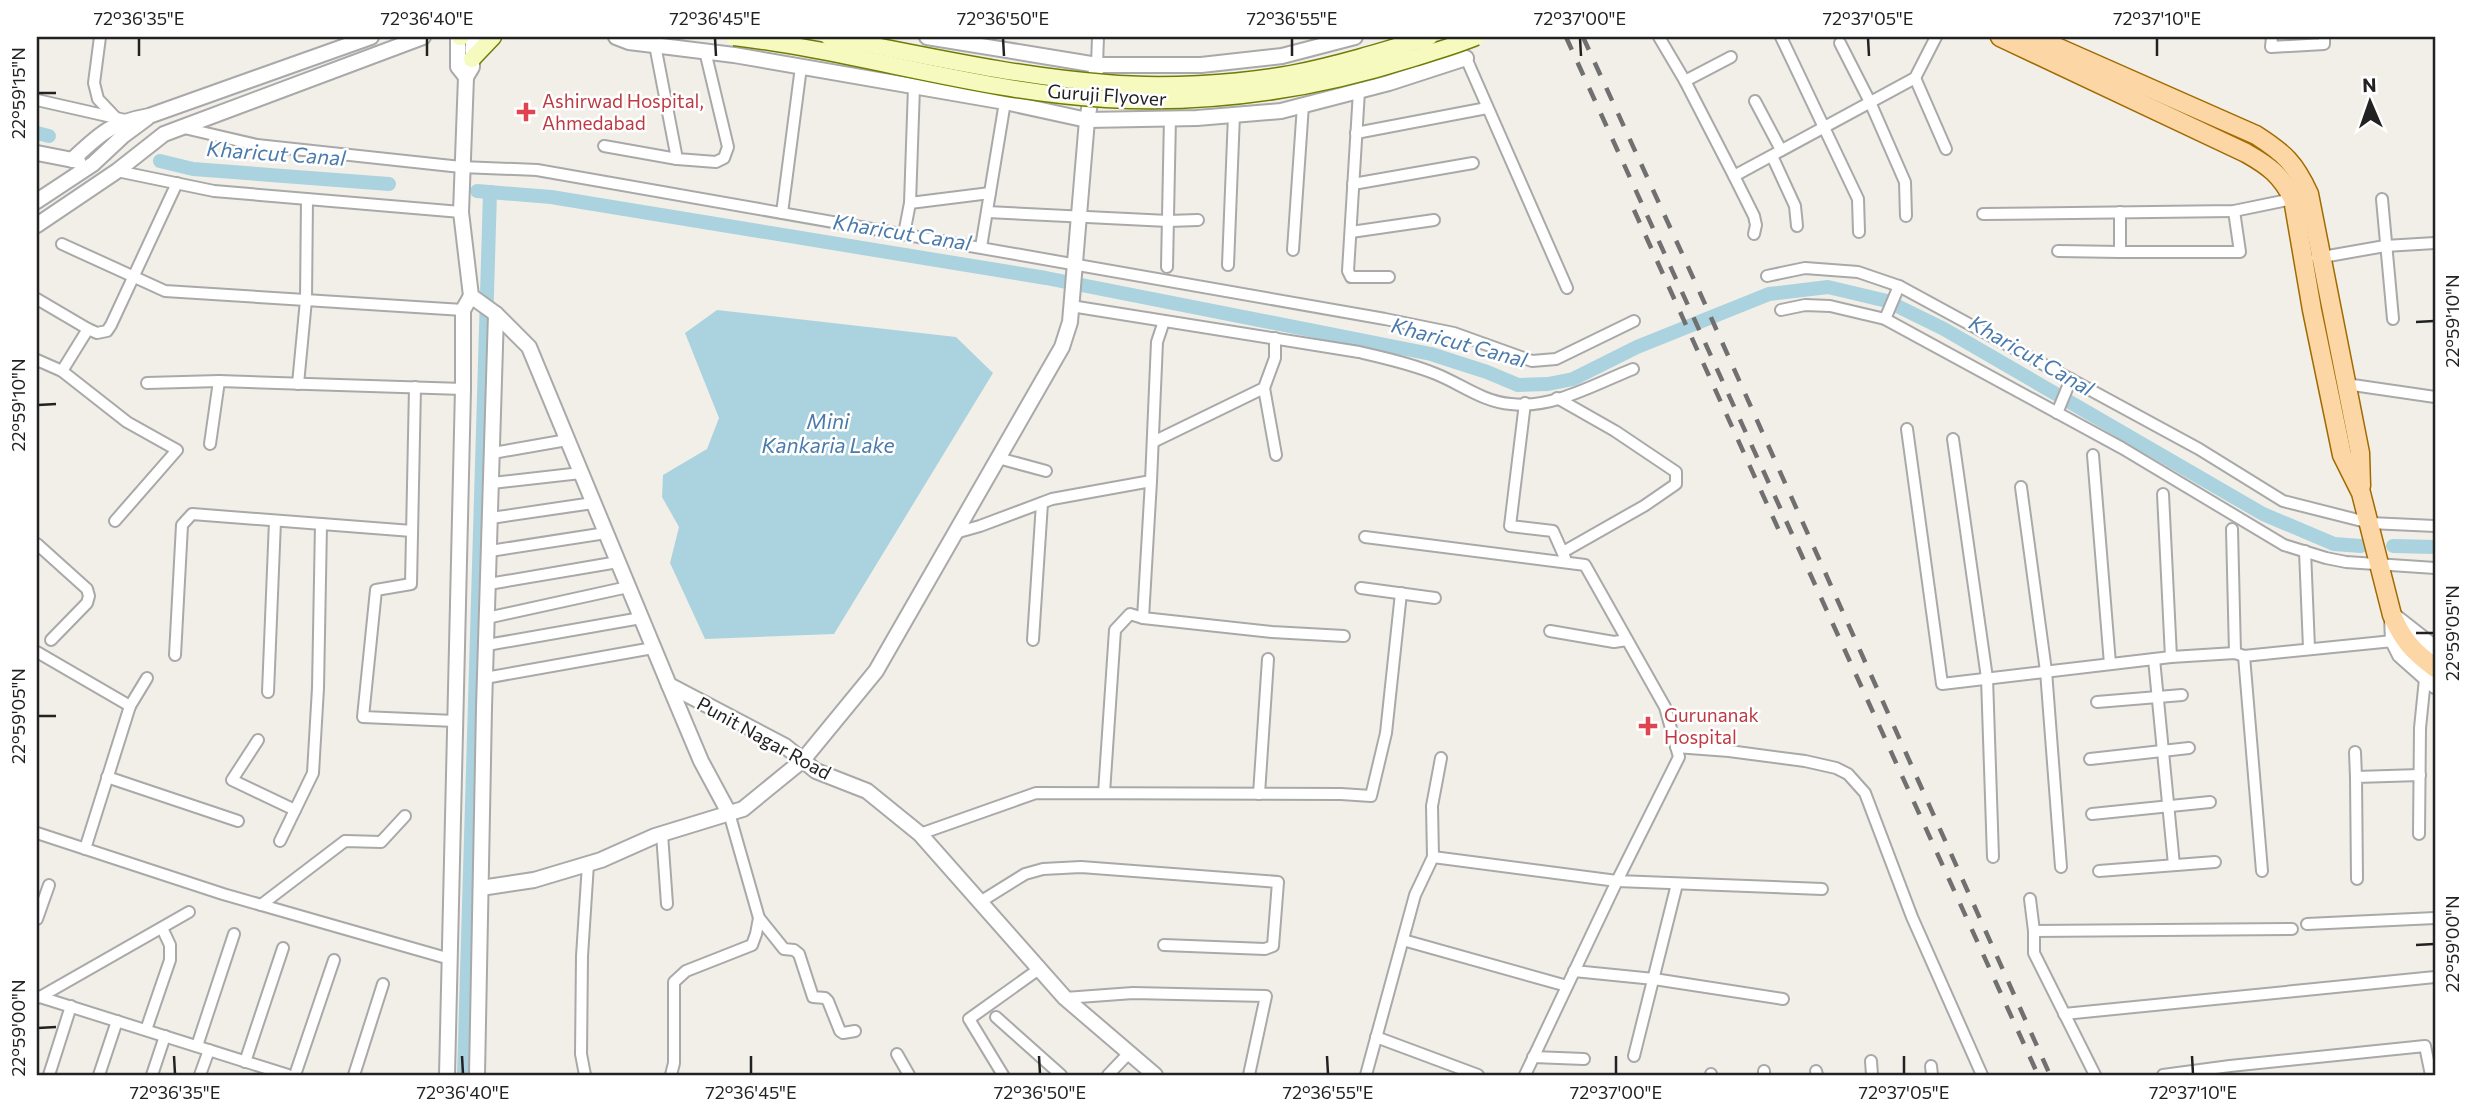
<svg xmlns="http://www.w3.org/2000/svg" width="2472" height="1112" font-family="Commissioner,sans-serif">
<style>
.water{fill:#aad3df}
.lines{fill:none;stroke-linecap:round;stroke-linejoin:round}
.canal{stroke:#aad3df;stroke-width:14}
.minor-casing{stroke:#a9a9a9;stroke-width:14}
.tertiary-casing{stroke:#a9a9a9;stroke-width:18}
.secondary-casing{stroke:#707d05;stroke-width:19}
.primary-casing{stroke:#a06b00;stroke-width:21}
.minor{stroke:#fff;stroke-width:10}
.tertiary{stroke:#fff;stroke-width:14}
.secondary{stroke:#f7fabf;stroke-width:16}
.primary{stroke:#fcd6a4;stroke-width:18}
.rail{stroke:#707070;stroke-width:4.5;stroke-dasharray:14 14;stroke-linecap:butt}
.secondary-bridge-casing{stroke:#707d05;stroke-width:19;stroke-linecap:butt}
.secondary-bridge{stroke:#f7fabf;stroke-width:16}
.ticks{fill:none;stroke:#222;stroke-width:2.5}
.health-dot{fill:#e0444e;stroke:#fff;stroke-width:2.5}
.labels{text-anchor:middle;stroke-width:5;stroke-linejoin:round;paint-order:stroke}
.street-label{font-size:19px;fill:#222;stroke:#fff}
.health-label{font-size:19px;fill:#be3a42;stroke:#fff;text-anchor:start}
.water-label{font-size:21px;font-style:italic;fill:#4a7aab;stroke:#fff}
.neatline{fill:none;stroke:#222;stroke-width:2.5}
.ticks-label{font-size:18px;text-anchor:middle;fill:#222}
</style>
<rect width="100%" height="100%" fill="#f2efe9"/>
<polygon class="water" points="717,310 956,337 993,373 834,634 705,639 670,563 679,527 662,497 663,475 707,449 719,418 685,333"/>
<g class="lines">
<g class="canal">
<polyline points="37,133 49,136"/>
<polyline points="160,161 193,169 389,184"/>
<polyline points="477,191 551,197 1046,278 1431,354 1487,372 1518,385 1548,384 1573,379 1637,347 1769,294 1828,287 1887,301 1944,329 2263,514 2334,544 2361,546"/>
<polyline points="2393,546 2435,547"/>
<polyline points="464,1075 490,192"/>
</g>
<defs>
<g id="minor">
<polyline points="100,37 94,83 98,99 116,118"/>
<polyline points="1659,37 1685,81 1734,176 1754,216 1756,225 1754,234"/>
<polyline points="1781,37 1858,199 1859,232"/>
<polyline points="2272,37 2271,47 2324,44 2324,37"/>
<polyline points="1840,43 1870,102 1905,182 1906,216"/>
<polyline points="655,45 677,159 716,162 724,158 728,147 705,51"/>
<polyline points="1466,58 1567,288"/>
<polyline points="1097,65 1098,37"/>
<polyline points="1915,78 1946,149"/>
<polyline points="1685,81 1731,57"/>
<polyline points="914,87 910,203 990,193"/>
<polyline points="1359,91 1348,271 1351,277 1389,277"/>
<polyline points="37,100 125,120"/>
<polyline points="1755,101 1781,150"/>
<polyline points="180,127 257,145 461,167 537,170 1385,319 1454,333 1532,361 1556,359 1634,321"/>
<polyline points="1356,133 1487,108"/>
<polyline points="604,146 677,159"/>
<polyline points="1772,156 1795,206 1797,226"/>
<polyline points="117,171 214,191 461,212"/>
<polyline points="1734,176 1915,78 1936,37"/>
<polyline points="1353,184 1473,163"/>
<polyline points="2382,199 2393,319"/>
<polyline points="987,212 1168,221 1198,220"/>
<polyline points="2120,212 2120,252 2240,252 2234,211"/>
<polyline points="782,213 801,67"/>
<polyline points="1983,214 2234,211 2297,198"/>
<polyline points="1351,232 1434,220"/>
<polyline points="904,234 910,203"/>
<polyline points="62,244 165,291 463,310"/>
<polyline points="981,247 1005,102"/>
<polyline points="1293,250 1303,105"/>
<polyline points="2058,251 2120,252"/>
<polyline points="2317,258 2385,246 2435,243"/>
<polyline points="1228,265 1234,115"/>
<polyline points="1167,267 1170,117"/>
<polyline points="1767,276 1805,268 1858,272 1899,286 2199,449 2283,501 2370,523 2435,526"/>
<polyline points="37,299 88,329 62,371 127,422 177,450 115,521"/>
<path d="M 1071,306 L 1359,352 C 1385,358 1412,364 1436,374 C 1461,384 1483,402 1511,404 C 1553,409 1595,384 1633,369"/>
<polyline points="1781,310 1805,305 1830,306 1885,319 2122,448 2284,545 2326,558 2346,562 2435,568"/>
<polyline points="1885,319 1899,286"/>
<polyline points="88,329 97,333 107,331 111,325 177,183"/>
<polyline points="37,360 62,371"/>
<polyline points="147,383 219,381 463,389"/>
<polyline points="298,384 306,300 307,199"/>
<polyline points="2346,384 2435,397"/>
<polyline points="415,387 411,584 376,590 363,717 455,721"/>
<polyline points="1264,388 1276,455"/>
<polyline points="1557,398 1615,431 1676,472 1676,484 1644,506 1563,552"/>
<polyline points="1525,403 1510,526 1553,531 1565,558"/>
<polyline points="2057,413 2071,379"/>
<polyline points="1907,429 1942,684 2171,657 2235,653 2244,656 2393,641"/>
<polyline points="1953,439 1987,678 1993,857"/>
<polyline points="1153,442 1264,388 1275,358 1275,338"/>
<polyline points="210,444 219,381"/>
<polyline points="493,453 567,440"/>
<polyline points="2093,455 2110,664"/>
<polyline points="998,458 1046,471"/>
<polyline points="1151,481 1143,618 1272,632 1344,636"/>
<polyline points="492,483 581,473"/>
<polyline points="2021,487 2046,671 2061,867"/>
<polyline points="2163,494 2171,657"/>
<polyline points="491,518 593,503"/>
<polyline points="2232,529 2235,653"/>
<polyline points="955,533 980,526 1052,499 1151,481 1157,342 1164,321"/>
<polyline points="1365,537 1585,565 1665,707 1679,757 1617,881 1822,889"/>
<polyline points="37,544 87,589 89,596 87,603 51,640"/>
<polyline points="490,551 606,533"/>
<polyline points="2305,551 2309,648"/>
<polyline points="489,584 618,562"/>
<polyline points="1361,588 1435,598"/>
<polyline points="487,618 628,587"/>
<polyline points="1550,631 1614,642 1627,640"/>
<polyline points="1033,640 1042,503"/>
<polyline points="487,645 641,618"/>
<polyline points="37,652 130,706 85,849"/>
<polyline points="175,655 182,525 192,514 412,531"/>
<polyline points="2244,656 2262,871"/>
<polyline points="2154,659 2174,865"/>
<polyline points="485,678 653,648"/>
<polyline points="268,692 275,521"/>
<polyline points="2097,702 2182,695"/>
<polyline points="130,706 147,678"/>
<polyline points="258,740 232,780 295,810"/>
<polyline points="1676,747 1729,751 1805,761 1836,768 1848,774 1865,793 1912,917 1982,1075"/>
<polyline points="2355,752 2356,777"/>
<polyline points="2090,759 2189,748"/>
<polyline points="107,777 238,821"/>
<polyline points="1104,793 1115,630 1130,614 1143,618"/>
<polyline points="1259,794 1268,659"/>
<polyline points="729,813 759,918 784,949 794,950 799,954 813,997 825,998 828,1001 840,1031 843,1033 855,1031"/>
<polyline points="2092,814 2210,802"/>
<polyline points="37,833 223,894 450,959"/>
<polyline points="662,834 667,904"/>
<polyline points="920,834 1036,793 1341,794 1371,796 1386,733 1401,593"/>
<polyline points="2419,834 2420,728 2425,679"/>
<polyline points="280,841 313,773 318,688 321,524"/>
<polyline points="1433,857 1432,806 1441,758"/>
<polyline points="2099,871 2215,862"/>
<polyline points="2357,879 2356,777 2420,775"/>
<polyline points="2030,899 2034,931 2292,929"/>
<polyline points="980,902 1025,874 1043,869 1081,867 1278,882 1273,946 1265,949 1164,945"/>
<polyline points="261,905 345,841 381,842 405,816"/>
<polyline points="37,919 49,885"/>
<polyline points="2307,924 2435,918"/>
<polyline points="2034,931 2034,953 2095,1075"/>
<polyline points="1403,940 1567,986"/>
<polyline points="1574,971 1654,979 1783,999"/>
<polyline points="37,996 40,997 189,912"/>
<polyline points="37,998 40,997 288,1075"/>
<polyline points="1065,998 1133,993 1266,996 1249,1075"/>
<polyline points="2064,1014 2435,977"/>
<polyline points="996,1017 1061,1075"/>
<polyline points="146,1030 170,960 170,945 162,928"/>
<polyline points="1376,1037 1478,1075"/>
<polyline points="197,1046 234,934"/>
<polyline points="897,1054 909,1075"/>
<polyline points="1634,1056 1677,884"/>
<polyline points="1533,1057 1584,1059"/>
<polyline points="1871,1061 1872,1075"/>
<polyline points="245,1062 283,948"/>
<polyline points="1931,1066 1932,1075"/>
<polyline points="1764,1071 1764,1075"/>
<polyline points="1816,1071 1817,1075"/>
<polyline points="1711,1074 1711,1075"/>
<polyline points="49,1075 71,1006"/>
<polyline points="99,1075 117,1021"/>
<polyline points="152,1075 165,1036"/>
<polyline points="200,1075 209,1050"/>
<polyline points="295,1075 334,960"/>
<polyline points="354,1075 383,984"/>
<polyline points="585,1075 581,1054 582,956 588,864"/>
<polyline points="671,1075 674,1063 674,982 686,971 752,945 756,934 759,918"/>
<polyline points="1003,1075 969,1019 1039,969"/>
<polyline points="1108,1075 1129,1053"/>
<polyline points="1366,1075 1415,895 1433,857 1617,881 1525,1075"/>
<polyline points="2163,1075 2230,1066 2425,1046 2431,1075"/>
</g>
<g id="tertiary">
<polyline points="458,37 458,67 466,77"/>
<polyline points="473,37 472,67 466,77 461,212 471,296 496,314 529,347 669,685 785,746 816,771 867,791 920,834 1065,998 1155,1075"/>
<polyline points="616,37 629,42 734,55 1005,102 1087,120 1197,118 1281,111 1389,83 1466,58"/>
<polyline points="927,37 1097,65 1201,65 1282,56 1355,37"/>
<polyline points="37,153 78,161"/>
<path d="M 72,160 C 100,134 110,123 149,116 L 371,37"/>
<polyline points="37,201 93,164 124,135 147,118"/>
<polyline points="37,225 117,171 164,134 423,37"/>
<polyline points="2393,615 2435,648"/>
<polyline points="2392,617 2393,641 2400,655 2435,686"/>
<polyline points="669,685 701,761 729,813"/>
<polyline points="481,888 534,880 601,860 655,836 743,809 803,760 876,671 1062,347 1070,322 1087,120 1097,65"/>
<polyline points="447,1075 463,389 463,310 471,296"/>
<polyline points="477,1075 484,708 496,314"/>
</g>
<g id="secondary">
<polyline points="460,37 461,37"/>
<polyline points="472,59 493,37"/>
</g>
<g id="primary">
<path d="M 2000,37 L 2246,153 C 2269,166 2281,175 2293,199 L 2312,310 L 2342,455 L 2361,493 L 2392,615 C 2403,641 2413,651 2435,668"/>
<path d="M 2034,37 L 2256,135 C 2284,153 2295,163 2309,194 L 2360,453 L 2361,486"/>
</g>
</defs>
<use href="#minor" class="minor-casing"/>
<use href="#tertiary" class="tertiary-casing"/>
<use href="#secondary" class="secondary-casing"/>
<use href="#primary" class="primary-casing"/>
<use href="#minor" class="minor"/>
<use href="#tertiary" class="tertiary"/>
<use href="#secondary" class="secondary"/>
<use href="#primary" class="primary"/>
<g class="rail">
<polyline points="1566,37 2038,1075"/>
<polyline points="1583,37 1696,284 2050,1075"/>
<polyline points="1634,210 1781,535"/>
</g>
<defs>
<g id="secondary-bridge">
<path d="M 734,37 C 859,52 981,92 1106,99 C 1210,105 1312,90 1410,59 C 1432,52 1455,46 1476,37"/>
<path d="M 829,37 C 920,54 1013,76 1106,83 C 1163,88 1234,84 1291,74 C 1337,65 1383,51 1429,37"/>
</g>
</defs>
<use href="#secondary-bridge" class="secondary-bridge-casing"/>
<use href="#secondary-bridge" class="secondary-bridge"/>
</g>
<path class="ticks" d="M 139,38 L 139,56M 427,38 L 427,56M 715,38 L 716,56M 1003,38 L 1004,56M 1292,38 L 1292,56M 1580,38 L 1581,56M 1868,38 L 1869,56M 2157,38 L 2157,56M 38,93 L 56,93M 2416,322 L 2434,321M 38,405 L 56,404M 2416,633 L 2434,633M 38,716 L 56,716M 2416,945 L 2434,944M 38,1028 L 56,1027M 174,1056 L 175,1074M 462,1056 L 463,1074M 751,1056 L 751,1074M 1039,1056 L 1040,1074M 1327,1056 L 1328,1074M 1616,1056 L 1616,1074M 1904,1056 L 1904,1074M 2192,1056 L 2193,1074"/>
<g class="health-dot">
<path d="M522.5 101.5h7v7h7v7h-7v7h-7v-7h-7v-7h7z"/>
<path d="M1644.5 715.5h7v7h7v7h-7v7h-7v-7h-7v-7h7z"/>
</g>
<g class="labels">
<g class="street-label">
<text transform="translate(1107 95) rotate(4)" y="7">Guruji Flyover</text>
<text transform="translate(764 738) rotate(29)" y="7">Punit Nagar Road</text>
</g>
<g class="health-label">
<text x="542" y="108">Ashirwad Hospital,<tspan x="542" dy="22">Ahmedabad</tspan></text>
<text x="1664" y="722">Gurunanak<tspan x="1664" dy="22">Hospital</tspan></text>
</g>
<g class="water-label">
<text transform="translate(276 154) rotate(4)" y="7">Kharicut Canal</text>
<text transform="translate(902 233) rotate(9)" y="7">Kharicut Canal</text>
<text transform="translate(1459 343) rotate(15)" y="7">Kharicut Canal</text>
<text transform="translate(2031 356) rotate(30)" y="7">Kharicut Canal</text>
<text x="828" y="429">Mini<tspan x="828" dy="24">Kankaria Lake</tspan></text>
</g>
</g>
<rect width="2472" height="1112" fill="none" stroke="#ffffff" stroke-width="77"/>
<g transform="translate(2370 102) rotate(358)" stroke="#ffffff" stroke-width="5" paint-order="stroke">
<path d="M0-5L12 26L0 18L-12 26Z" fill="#222222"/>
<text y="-10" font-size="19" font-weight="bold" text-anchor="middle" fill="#222222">N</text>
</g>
<rect x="38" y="38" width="2396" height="1036" class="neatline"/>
<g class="ticks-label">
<text x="139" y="25">72°36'35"E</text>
<text x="427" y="25">72°36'40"E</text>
<text x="715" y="25">72°36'45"E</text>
<text x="1003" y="25">72°36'50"E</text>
<text x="1292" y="25">72°36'55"E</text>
<text x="1580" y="25">72°37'00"E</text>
<text x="1868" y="25">72°37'05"E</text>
<text x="2157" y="25">72°37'10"E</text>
<text transform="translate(19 93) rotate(-90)" y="6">22°59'15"N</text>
<text transform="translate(2453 321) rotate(-90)" y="6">22°59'10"N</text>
<text transform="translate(19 405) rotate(-90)" y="6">22°59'10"N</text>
<text transform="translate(2453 633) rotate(-90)" y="6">22°59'05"N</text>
<text transform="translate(19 716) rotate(-90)" y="6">22°59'05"N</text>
<text transform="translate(2453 944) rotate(-90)" y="6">22°59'00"N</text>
<text transform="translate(19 1028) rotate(-90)" y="6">22°59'00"N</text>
<text x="175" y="1099">72°36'35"E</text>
<text x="463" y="1099">72°36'40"E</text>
<text x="751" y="1099">72°36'45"E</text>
<text x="1040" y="1099">72°36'50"E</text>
<text x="1328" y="1099">72°36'55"E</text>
<text x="1616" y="1099">72°37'00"E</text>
<text x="1904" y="1099">72°37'05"E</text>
<text x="2193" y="1099">72°37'10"E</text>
</g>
</svg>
